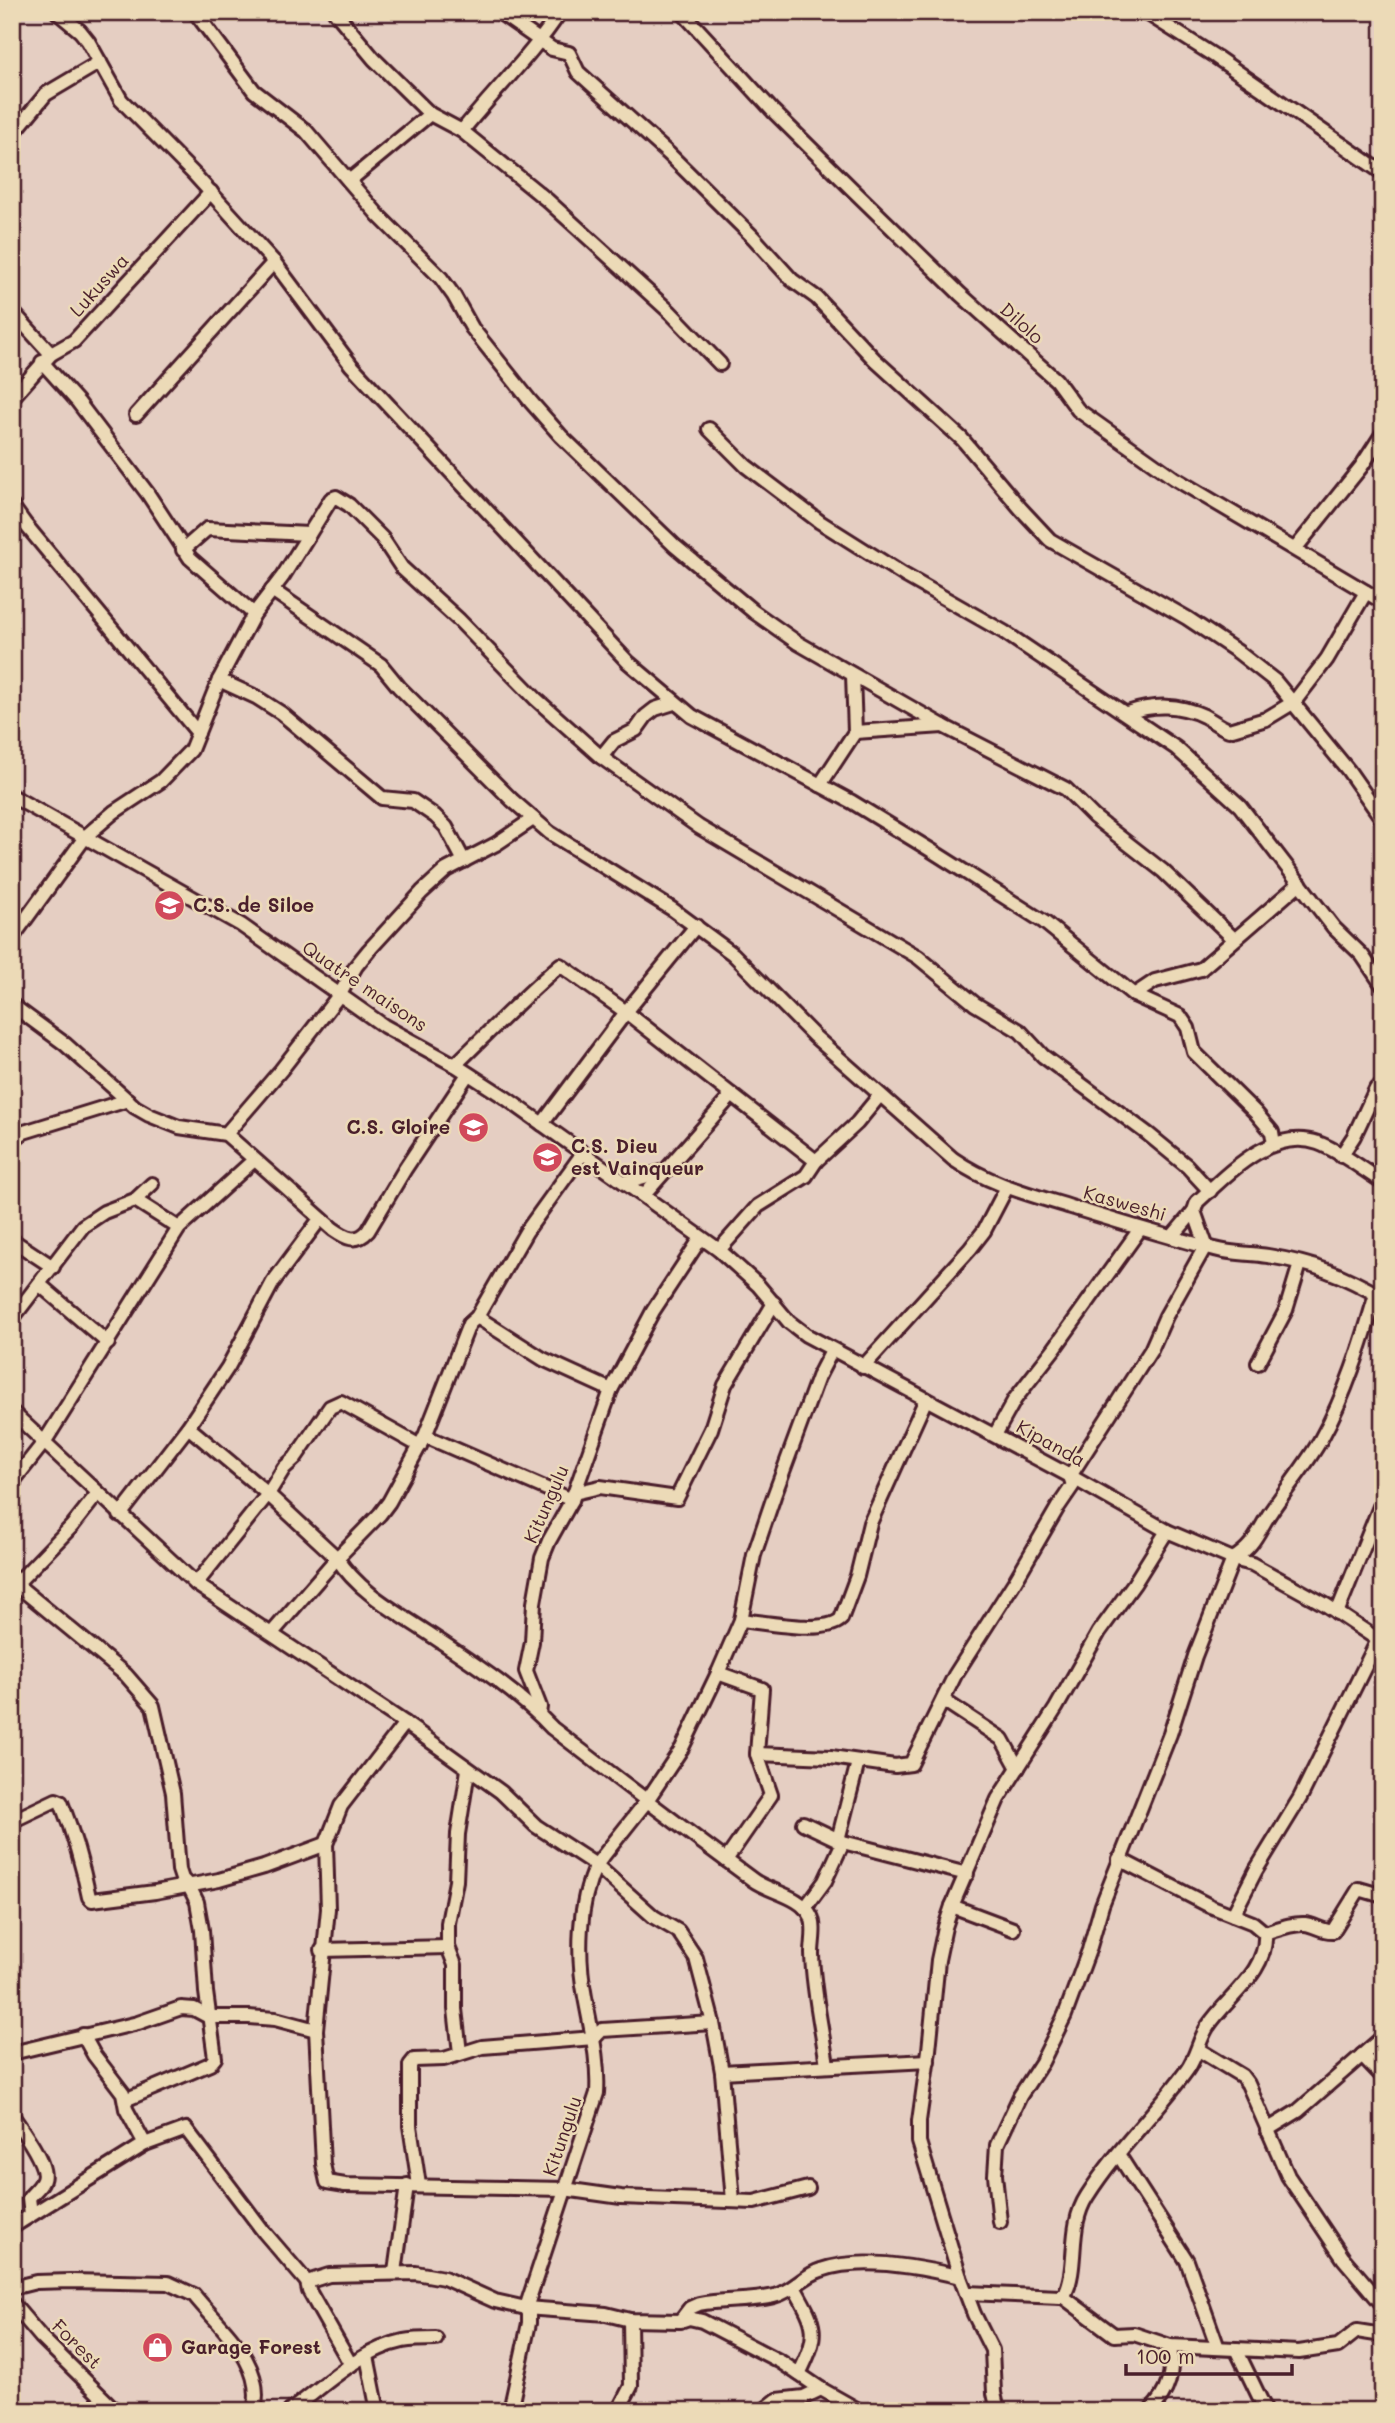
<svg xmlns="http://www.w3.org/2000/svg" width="1395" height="2423" font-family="Mali,sans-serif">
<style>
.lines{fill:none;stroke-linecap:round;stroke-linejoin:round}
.minor-casing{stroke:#4a1f2b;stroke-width:18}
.minor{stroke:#ecdab7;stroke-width:12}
.labels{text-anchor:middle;stroke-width:5;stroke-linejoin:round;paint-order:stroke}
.street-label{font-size:19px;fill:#4a1f2b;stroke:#ecdab7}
.poi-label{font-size:19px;font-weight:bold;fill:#4a1f2b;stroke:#ecdab7;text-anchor:start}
</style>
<rect width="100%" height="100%" fill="#e5cec2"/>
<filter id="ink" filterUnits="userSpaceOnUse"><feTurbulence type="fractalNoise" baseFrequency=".0143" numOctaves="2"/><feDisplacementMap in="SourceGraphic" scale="14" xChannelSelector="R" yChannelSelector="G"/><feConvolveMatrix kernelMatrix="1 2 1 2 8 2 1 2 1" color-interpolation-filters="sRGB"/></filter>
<g filter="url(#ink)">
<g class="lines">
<defs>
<g id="minor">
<polyline points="57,12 80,31 88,41 121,100 193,173 274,262 351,365 628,662 692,716 852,802 929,849 1044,922 1134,995 1180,1016 1188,1028 1194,1052 1256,1113 1272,1132 1274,1144"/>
<polyline points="195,12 254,91 306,131 379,216 441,278 454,296 472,328 531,402 561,436 675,546 754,612 798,643 943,726 1066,789 1094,817 1163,871 1234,939"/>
<polyline points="335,12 374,59 430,114 462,131 547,200 670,312 720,364"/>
<polyline points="499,12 552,49 569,53 578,72 669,154 753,237 792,280 817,298 875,360 962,439 1021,509 1050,540 1187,618 1238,652 1275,681 1348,770 1383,820"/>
<polyline points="682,12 773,111 852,189 960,294 1056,380 1078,410 1174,478 1383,602"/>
<polyline points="1145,12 1216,57 1383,173"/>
<path d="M 462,131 C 494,91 532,55 560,12"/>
<polyline points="12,135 46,94 100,62"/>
<polyline points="349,181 430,114"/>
<polyline points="12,311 51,354"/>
<polyline points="42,362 78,402 148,494 190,558 254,614"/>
<polyline points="12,398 51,354 74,341 211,192"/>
<polyline points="136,415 274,262"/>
<polyline points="709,429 746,466 820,522 904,575 1004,632 1176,748 1240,806 1334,928 1362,955 1383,986"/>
<polyline points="12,506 25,524 198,733"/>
<polyline points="1295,549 1361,467 1383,433"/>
<polyline points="183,550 207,529 309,534"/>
<path d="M 272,590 L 381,665 L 399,687 L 512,800 L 550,833 L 672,909 L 733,954 L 814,1036 L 953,1159 C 989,1184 1029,1194 1071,1207 C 1119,1222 1167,1237 1215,1249 C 1232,1254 1251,1253 1268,1256 C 1313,1263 1344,1275 1383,1298"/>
<polyline points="219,680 256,697 281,713 382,798 413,801 435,816 446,827 464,861"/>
<path d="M 1127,713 C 1154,704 1178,704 1204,716 C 1213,721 1220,727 1229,730 L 1266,719 L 1294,702 L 1327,659 L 1366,592"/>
<polyline points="855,732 943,726"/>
<polyline points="601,757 614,741 636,730 646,716 655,709 674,703"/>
<polyline points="820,785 855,732 853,675"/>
<polyline points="12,796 241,925 384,1026 455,1065 503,1096 719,1250 758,1285 789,1322 806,1335 1070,1476 1167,1531 1233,1559 1252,1564 1326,1605 1383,1643"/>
<polyline points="12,938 86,836 114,812 161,781 191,750 219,680 254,614 283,576 331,499 336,497 349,505 382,538 402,568 459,620 536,699 601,757 699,827 918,957 975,1004 1020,1031 1043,1056 1148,1134 1187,1166 1210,1191"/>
<polyline points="1134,995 1155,981 1201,969 1300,883"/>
<path d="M 12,1005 L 65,1044 L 135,1107 L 149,1115 L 179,1127 L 226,1134 L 333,1229 C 346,1238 356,1244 368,1231 L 405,1169 L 468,1074"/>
<path d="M 455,1065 C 489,1032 523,997 560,965 L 626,1012 L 816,1161"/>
<polyline points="542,1124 626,1012 696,926"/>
<polyline points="226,1134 281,1070 340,994 356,966 369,950 422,892 446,870 496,844 533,819"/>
<polyline points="12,1140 24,1132 128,1100"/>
<polyline points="1341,1156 1354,1136 1376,1089 1383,1088"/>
<polyline points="626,1182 665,1171"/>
<polyline points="644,1195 732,1095"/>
<polyline points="135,1200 179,1228"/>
<polyline points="1172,1237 1194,1211"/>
<polyline points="12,1240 53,1267"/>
<polyline points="719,1250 758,1206 806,1176 816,1161 857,1123 880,1095"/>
<polyline points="39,1284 108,1343"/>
<polyline points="477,1317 543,1359 611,1390"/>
<polyline points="12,1319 83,1226 104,1212 135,1200 152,1184"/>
<polyline points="1258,1363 1286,1310 1300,1264"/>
<polyline points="863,1367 970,1249 984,1231 1007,1187"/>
<polyline points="12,1412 196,1584 405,1723 501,1792 536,1826 596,1865 654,1917 678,1931 696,1958 713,2023 722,2072 733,2201"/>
<path d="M 188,1427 L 268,1494 L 337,1558 C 359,1592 395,1611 428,1633 C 471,1662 516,1690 552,1728 C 618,1779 685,1830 753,1880 C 769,1892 802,1896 811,1916 C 816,1927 812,1942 812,1954 C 813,1990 822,2029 827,2065"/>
<polyline points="995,1435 1015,1399 1054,1349 1140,1229"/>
<polyline points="425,1436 572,1500"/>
<polyline points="12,1489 15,1479 45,1441 179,1228 254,1160"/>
<polyline points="574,1493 600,1487 677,1498 711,1429 725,1385 774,1303"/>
<polyline points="120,1515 188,1427 228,1367 273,1282 320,1219"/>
<polyline points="12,1581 126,1675 153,1706 173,1793 179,1870 182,1879 189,1886 197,1902 202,1930 206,1992 215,2058 210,2064 125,2100"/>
<polyline points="16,1584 72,1526 98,1493"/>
<polyline points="196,1584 268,1494 284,1468 295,1458 330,1407 341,1402 420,1446"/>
<polyline points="1337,1613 1383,1499"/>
<path d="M 741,1620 C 764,1622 824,1635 841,1619 L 857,1576 L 870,1523 L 926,1399"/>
<polyline points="272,1633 337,1558 380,1514 389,1502 425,1436 469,1324 477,1317 526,1232 583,1153"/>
<polyline points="718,1673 762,1689 757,1754 771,1795 726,1860"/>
<polyline points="943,1700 1002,1739 1018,1768"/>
<polyline points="539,1714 540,1707 526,1671 532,1642 534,1603 542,1558 549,1541 572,1500 611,1390 653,1311 701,1238"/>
<polyline points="405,1723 341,1806 326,1844 328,1909 316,2030 323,2164 327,2182 345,2185 564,2189 621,2197 754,2202 808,2188"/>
<path d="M 757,1754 L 831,1757 L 895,1766 L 911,1764 L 955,1675 L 1015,1581 L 1058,1507 L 1073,1485 L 1070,1476 L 1151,1350 L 1166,1316 L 1206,1245 L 1194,1211 L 1197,1202 C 1228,1174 1271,1127 1318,1143 C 1340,1151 1362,1169 1383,1182"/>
<path d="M 12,1821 L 56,1800 L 61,1802 C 74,1835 82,1862 89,1897 L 92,1900 L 155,1892 L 219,1880 L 264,1867 L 326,1844"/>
<polyline points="803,1823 843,1842 967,1874"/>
<polyline points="838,1840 858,1762"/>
<polyline points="952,1906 1013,1929"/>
<polyline points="805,1908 825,1881 843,1842"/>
<polyline points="1233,1915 1256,1870 1300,1798 1378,1640"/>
<path d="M 1265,1933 C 1278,1929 1292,1923 1305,1924 C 1315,1925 1323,1932 1333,1931 L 1359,1889 L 1383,1896"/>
<polyline points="322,1950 448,1947"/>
<polyline points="83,2035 94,2055 123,2093 126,2109 145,2144"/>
<polyline points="1199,2050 1242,2076 1248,2084 1288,2176 1343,2258 1383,2305"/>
<polyline points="12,2053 138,2023 181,2008 194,2009 209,2017 249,2017 275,2019 316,2030"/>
<polyline points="460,2053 455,2009 455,1965 448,1947 448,1923 456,1881 458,1834 468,1770"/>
<polyline points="1362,2055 1383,2077"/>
<polyline points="722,2072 928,2061"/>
<path d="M 12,2115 C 21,2129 49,2165 43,2180 C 40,2188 33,2192 29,2198 L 31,2214"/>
<polyline points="1267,2130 1298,2111 1383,2037"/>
<polyline points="1118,2154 1187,2261 1218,2348"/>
<polyline points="419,2185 410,2126 410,2065 414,2060 444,2059 482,2047 594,2038 602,2030 713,2023"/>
<path d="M 1000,2222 L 995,2175 L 997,2145 L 1020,2096 L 1042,2062 L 1065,2015 L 1089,1950 L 1102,1905 L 1170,1734 L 1195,1656 L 1233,1559 C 1256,1545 1258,1530 1272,1510 C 1288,1486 1307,1464 1321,1439 C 1346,1394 1362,1343 1376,1294"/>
<polyline points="12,2227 145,2144 186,2129 264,2232 307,2282 309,2291 351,2365"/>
<polyline points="395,2272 407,2185"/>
<polyline points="307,2282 329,2275 416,2273 444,2278 495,2301 526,2308 606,2314 630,2320 680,2321 689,2318 702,2321 781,2362 821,2389 860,2411"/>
<path d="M 794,2287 C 816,2326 820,2332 799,2374"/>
<path d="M 12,2288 L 36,2282 L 70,2281 L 168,2283 L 194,2295 C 221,2329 266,2363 254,2411"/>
<path d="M 967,2293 L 1060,2297 L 1065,2294 C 1079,2265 1067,2227 1087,2196 C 1116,2150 1156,2113 1187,2070 C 1197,2056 1199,2039 1208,2026 C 1227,1997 1268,1972 1265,1933 L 1253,1923 L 1210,1906 L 1119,1859"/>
<polyline points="1062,2296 1114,2335 1134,2334 1170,2346 1299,2352 1338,2346 1357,2331 1376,2334 1383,2331"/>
<polyline points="12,2303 41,2337 116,2411"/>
<path d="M 680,2321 L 690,2308 L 699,2304 C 723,2299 750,2302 774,2296 C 792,2292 804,2275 821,2270 C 861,2256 920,2267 960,2277"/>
<polyline points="1236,2349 1266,2411"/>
<polyline points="367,2356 378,2411"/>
<path d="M 290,2411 C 324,2386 360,2350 403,2341 C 413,2339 425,2339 436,2339"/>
<path d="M 510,2411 L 529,2323 L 529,2313 L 526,2308 L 597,2093 C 599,2060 591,2030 585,1997 C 577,1956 578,1904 596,1865 L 646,1802 L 682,1748 L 718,1673 L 741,1620 L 754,1555 L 774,1496 L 818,1377 L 832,1350"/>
<polyline points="618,2411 631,2386 630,2320"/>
<polyline points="763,2411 777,2400 804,2397 821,2389"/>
<polyline points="998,2411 994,2393 992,2350 974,2314 960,2277 919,2142 919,2121 929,2050 938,1960 945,1927 952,1906 998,1799 1056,1708 1099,1632 1134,1584 1167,1531"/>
<path d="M 1150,2411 C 1169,2392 1174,2372 1170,2346"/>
</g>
</defs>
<use href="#minor" class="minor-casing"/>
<use href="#minor" class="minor"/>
</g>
</g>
<defs>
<symbol id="school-disc" viewBox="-11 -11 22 22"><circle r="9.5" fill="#d1495b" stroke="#ecdab7"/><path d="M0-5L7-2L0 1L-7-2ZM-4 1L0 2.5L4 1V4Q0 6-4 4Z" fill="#fff"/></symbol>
<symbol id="shop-disc" viewBox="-11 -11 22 22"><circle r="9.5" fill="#d1495b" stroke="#ecdab7"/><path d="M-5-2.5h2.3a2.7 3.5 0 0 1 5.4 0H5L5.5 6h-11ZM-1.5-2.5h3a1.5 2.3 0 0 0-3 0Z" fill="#fff"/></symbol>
</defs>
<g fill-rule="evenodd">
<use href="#school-disc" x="152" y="888" width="35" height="35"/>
<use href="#school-disc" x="456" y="1110" width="35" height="35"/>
<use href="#school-disc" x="530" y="1140" width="35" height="35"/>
<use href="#shop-disc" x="140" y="2330" width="35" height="35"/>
</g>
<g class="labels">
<g class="street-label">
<text transform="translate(99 285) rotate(-48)" y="7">Lukuswa</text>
<text transform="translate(1022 323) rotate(42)" y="7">Dilolo</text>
<text transform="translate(365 986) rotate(34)" y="7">Quatre maisons</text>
<text transform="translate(1125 1203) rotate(16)" y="7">Kasweshi</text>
<text transform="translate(1051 1443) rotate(29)" y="7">Kipanda</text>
<text transform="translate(546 1504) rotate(-66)" y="7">Kitungulu</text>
<text transform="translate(562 2136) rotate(-71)" y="7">Kitungulu</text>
<text transform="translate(77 2344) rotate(45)" y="7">Forest</text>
</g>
<g class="poi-label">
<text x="193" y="912">C.S. de Siloe</text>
<text x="450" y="1134" text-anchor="end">C.S. Gloire</text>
<text x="571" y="1153">C.S. Dieu<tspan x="571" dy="22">est Vainqueur</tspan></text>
<text x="181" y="2354">Garage Forest</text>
</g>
</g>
<rect width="1395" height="2423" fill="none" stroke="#ecdab7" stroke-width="42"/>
<rect x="21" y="21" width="1353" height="2381" fill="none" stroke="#4a1f2b" stroke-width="2.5" filter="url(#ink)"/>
<path d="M1126 2364v10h166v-10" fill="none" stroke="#4a1f2b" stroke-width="3.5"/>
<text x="1136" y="2364" font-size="21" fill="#4a1f2b" stroke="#ecdab7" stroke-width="5" paint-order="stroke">100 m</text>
</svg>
